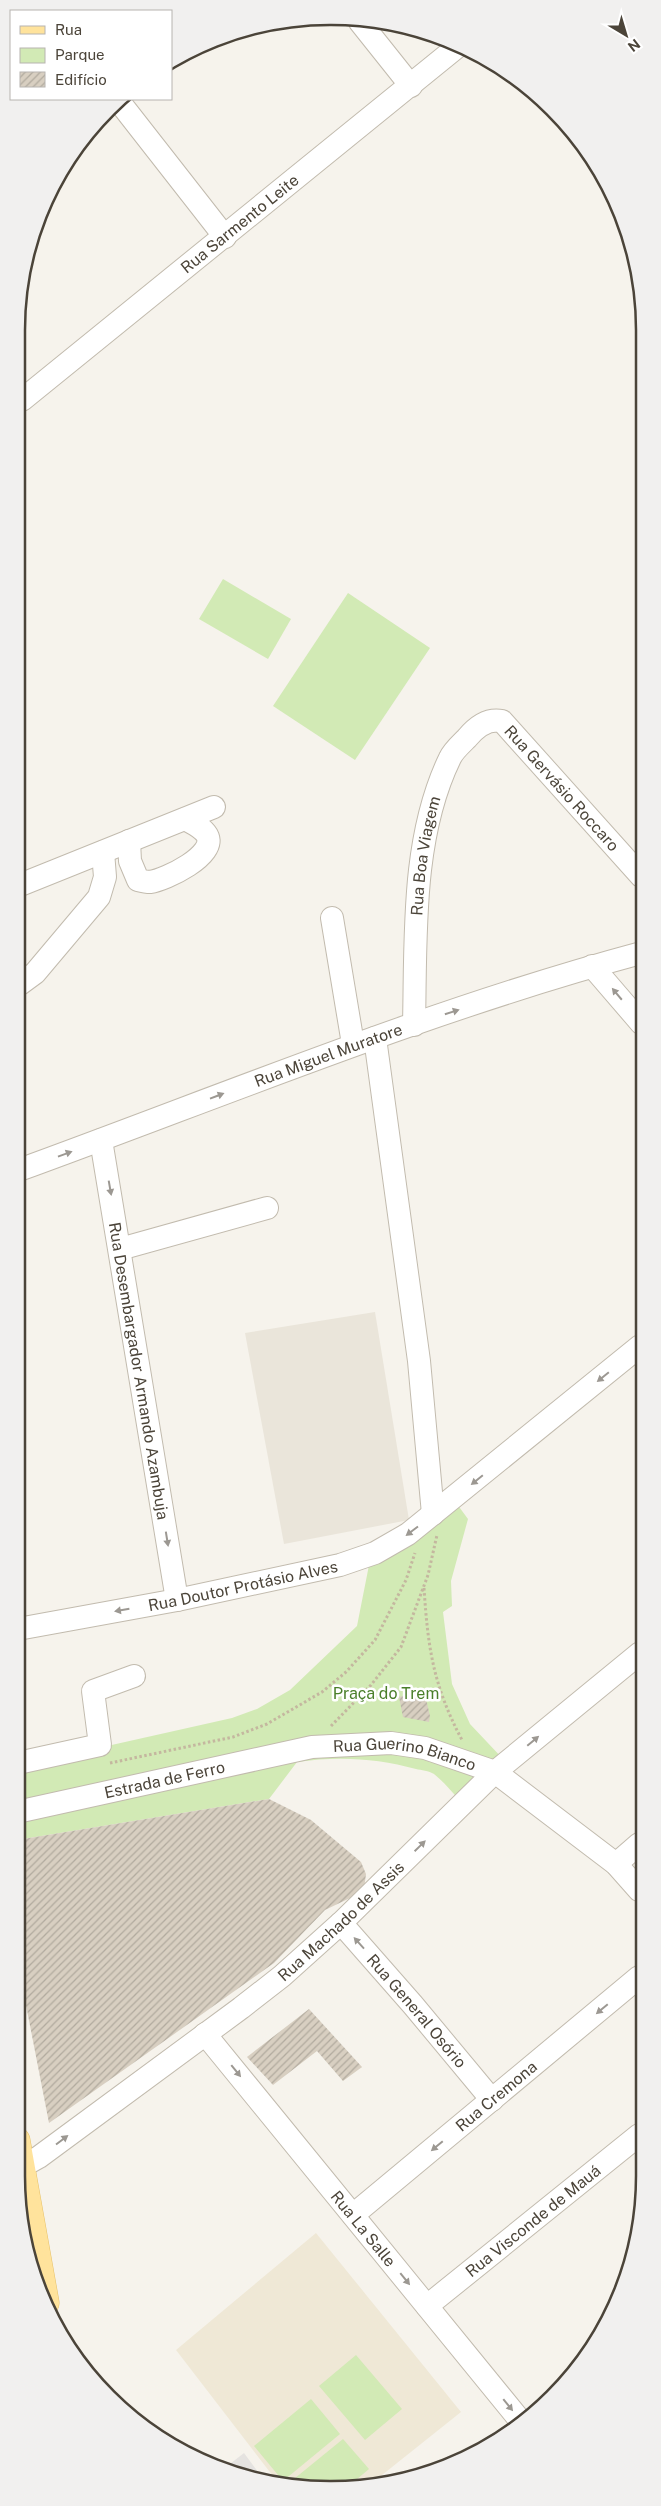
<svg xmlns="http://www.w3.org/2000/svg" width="661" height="2506" font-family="'Public Sans',sans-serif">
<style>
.residential{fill:#eae5da}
.education{fill:#efe8d6}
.park{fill:#d2eab5}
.parking{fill:#e5e3e0}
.building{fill:url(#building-hatch)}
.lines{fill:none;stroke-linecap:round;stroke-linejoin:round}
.minor-casing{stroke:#c2bbae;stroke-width:24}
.major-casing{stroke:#e6c16a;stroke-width:29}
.path{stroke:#c4b79f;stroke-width:3;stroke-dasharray:2.5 2.5;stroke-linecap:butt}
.minor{stroke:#fff;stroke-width:22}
.major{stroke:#ffe39c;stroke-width:28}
.oneway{fill:#9c9892}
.labels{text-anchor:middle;stroke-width:5;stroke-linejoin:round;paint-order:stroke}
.street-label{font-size:16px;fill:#4b4439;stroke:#fff}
.park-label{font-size:16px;fill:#4a7f2a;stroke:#fff}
.rim{fill:none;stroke:#4b4439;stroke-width:2.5}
</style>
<defs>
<pattern id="building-hatch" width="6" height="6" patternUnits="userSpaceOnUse" patternTransform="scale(1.25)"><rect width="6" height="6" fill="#d8cfc1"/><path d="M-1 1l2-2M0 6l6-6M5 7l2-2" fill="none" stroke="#b1aa9e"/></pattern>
</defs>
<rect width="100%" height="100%" fill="#f6f3ec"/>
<polygon class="residential" points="375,1312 409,1520 284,1544 245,1333"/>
<polygon class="education" points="316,2233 461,2412 372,2483 310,2489 276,2480 176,2350"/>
<g class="park">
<polygon points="223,579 291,619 268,659 199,619"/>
<polygon points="348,593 430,648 355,760 273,706"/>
<path d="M 454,1500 L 468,1519 L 451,1581 L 452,1606 L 443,1612 L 452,1684 L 470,1724 L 504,1760 L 461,1802 C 453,1793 444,1782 434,1774 C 429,1771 421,1770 416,1769 C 377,1758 337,1756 297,1762 L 269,1799 L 17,1840 L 18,1766 L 232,1718 L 257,1709 L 290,1690 L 357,1626 L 370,1560 Z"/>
<polygon points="356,2355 402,2409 365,2440 319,2386"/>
<polygon points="311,2399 340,2434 283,2481 254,2446"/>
<polygon points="343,2439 369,2469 350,2485 310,2489 289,2483"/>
</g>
<polygon class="parking" points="244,2453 261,2476 226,2467"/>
<g class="building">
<polygon points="424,1690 430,1716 429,1722 403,1717 399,1697"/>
<polygon points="269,1799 311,1820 361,1862 366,1874 364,1889 350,1898 325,1910 274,1963 49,2123 17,1959 17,1840"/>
<polygon points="309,2009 362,2067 343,2081 317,2051 273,2085 247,2057"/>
</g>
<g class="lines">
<defs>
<g id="minor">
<polyline points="360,22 411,86"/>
<polyline points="121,104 225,237"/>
<path id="s1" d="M 22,400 L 457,47"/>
<path d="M 129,841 L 130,861 L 138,880 C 142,881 146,882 150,882 C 165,880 218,855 207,835 C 202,827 192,823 185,819"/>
<polyline points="20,885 214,807"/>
<polyline points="332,918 353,1044"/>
<polyline points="592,966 641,1023"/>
<polyline points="20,984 35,973 99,897 105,877 103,852"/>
<path id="s2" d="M 414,1025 C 416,938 411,838 450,758 C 453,751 461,744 467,738 C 476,727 487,718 502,721 L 641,876"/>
<polyline points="375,1038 419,1361 433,1514"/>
<path id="s3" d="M 101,1140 L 177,1600"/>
<path id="s4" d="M 19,1170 C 225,1095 429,1010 641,953"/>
<polyline points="120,1249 267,1208"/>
<path id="s5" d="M 18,1629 L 177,1600 L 340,1565 L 375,1553 L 408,1534 L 640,1346"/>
<polyline points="18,1763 100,1745 93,1691 134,1676"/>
<path id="s6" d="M 17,1812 L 312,1747 L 391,1743 L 425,1748 L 495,1772 L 616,1864 L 639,1890"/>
<polyline points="616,1864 639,1844"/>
<path id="s7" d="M 341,1923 L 413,2005 L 492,2100"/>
<path id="s8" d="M 205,2034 L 523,2424"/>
<path id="s9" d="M 21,2167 L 39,2157 L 241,2008 L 282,1976 L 341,1923 L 495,1772 L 640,1653"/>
<path id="s10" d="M 353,2215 L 639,1977"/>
<path id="s11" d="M 427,2306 L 639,2135"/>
</g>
<polyline id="major" points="16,2141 45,2303"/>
</defs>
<use href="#minor" class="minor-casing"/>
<use href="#major" class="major-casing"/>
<g class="path">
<path d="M 424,1588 C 428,1648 433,1685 462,1740"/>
<polyline points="331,1726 371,1685 401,1647 428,1575 437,1535"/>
<polyline points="110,1763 233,1737 267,1724 322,1692 346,1672 375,1640 406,1580 415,1553"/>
<polyline points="17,1786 24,1782"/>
</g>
<use href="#minor" class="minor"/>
<use href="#major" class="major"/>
</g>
<defs><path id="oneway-solid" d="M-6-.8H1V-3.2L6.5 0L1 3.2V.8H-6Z" transform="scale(1.25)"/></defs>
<g class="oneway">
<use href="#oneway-solid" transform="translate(617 994) rotate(-130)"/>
<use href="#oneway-solid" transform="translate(452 1012) rotate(-18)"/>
<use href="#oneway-solid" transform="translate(217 1096) rotate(-21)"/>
<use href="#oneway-solid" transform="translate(65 1154) rotate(-20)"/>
<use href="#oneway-solid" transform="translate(110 1188) rotate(80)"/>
<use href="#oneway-solid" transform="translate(603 1377) rotate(141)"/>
<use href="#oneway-solid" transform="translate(477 1480) rotate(141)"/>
<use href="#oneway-solid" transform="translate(412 1531) rotate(143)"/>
<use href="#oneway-solid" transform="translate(167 1539) rotate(81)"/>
<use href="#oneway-solid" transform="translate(122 1610) rotate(170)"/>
<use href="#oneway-solid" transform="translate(533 1741) rotate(-40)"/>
<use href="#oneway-solid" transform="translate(420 1846) rotate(-44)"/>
<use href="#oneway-solid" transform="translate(359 1943) rotate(-132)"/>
<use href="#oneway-solid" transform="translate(602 2009) rotate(140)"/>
<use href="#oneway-solid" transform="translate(236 2071) rotate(51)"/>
<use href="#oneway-solid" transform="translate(62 2140) rotate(-37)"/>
<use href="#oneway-solid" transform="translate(437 2146) rotate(140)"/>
<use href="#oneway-solid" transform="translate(405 2279) rotate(51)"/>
<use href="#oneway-solid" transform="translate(508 2405) rotate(51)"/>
</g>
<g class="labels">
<g class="street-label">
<text dy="6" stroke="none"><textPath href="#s1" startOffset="280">Rua Sarmento Leite</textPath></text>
<text dy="6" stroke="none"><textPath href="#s2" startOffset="429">Rua Gervásio Roccaro</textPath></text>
<text dy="6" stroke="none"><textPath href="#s2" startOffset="170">Rua Boa Viagem</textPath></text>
<text dy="6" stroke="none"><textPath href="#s4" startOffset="330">Rua Miguel Muratore</textPath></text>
<text dy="6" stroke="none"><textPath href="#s3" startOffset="234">Rua Desembargador Armando Azambuja</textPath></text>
<text dy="6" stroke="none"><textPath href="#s5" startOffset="229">Rua Doutor Protásio Alves</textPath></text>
<text dy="6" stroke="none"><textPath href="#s6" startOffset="396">Rua Guerino Bianco</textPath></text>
<text dy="6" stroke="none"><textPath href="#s6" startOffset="151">Estrada de Ferro</textPath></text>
<text dy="6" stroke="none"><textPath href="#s9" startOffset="404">Rua Machado de Assis</textPath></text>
<text dy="6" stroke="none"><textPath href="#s7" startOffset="116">Rua General Osório</textPath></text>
<text dy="6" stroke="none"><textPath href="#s10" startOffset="186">Rua Cremona</textPath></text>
<text dy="6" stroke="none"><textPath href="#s11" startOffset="136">Rua Visconde de Mauá</textPath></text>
<text dy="6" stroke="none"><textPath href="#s8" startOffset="251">Rua La Salle</textPath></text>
</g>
<g class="park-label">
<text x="386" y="1699">Praça do Trem</text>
</g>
</g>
<path d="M0 0H661V2506H0ZM330 25H331A305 305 0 0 1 636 330V2176A305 305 0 0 1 331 2481H330A305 305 0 0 1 25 2176V330A305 305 0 0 1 330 25Z" fill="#f1f0ef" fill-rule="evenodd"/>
<path class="rim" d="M330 25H331A305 305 0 0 1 636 330V2176A305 305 0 0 1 331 2481H330A305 305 0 0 1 25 2176V330A305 305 0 0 1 330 25Z"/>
<rect x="10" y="10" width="162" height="90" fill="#ffffff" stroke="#b7b4b0"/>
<rect x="20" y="26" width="25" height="8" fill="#ffe39c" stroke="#b7b4b0"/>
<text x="55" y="35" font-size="15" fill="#4b4439">Rua</text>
<rect x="20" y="48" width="25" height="15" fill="#d2eab5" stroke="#b7b4b0"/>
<text x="55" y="60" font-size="15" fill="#4b4439">Parque</text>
<rect x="20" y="72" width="25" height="15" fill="url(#building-hatch)" stroke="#b7b4b0"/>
<text x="55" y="85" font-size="15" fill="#4b4439">Edifício</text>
<g transform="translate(626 35) rotate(142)" stroke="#ffffff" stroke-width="4" paint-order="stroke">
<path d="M0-4L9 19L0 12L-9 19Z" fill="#4b4439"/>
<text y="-8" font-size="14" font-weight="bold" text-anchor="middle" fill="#4b4439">N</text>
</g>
</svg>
